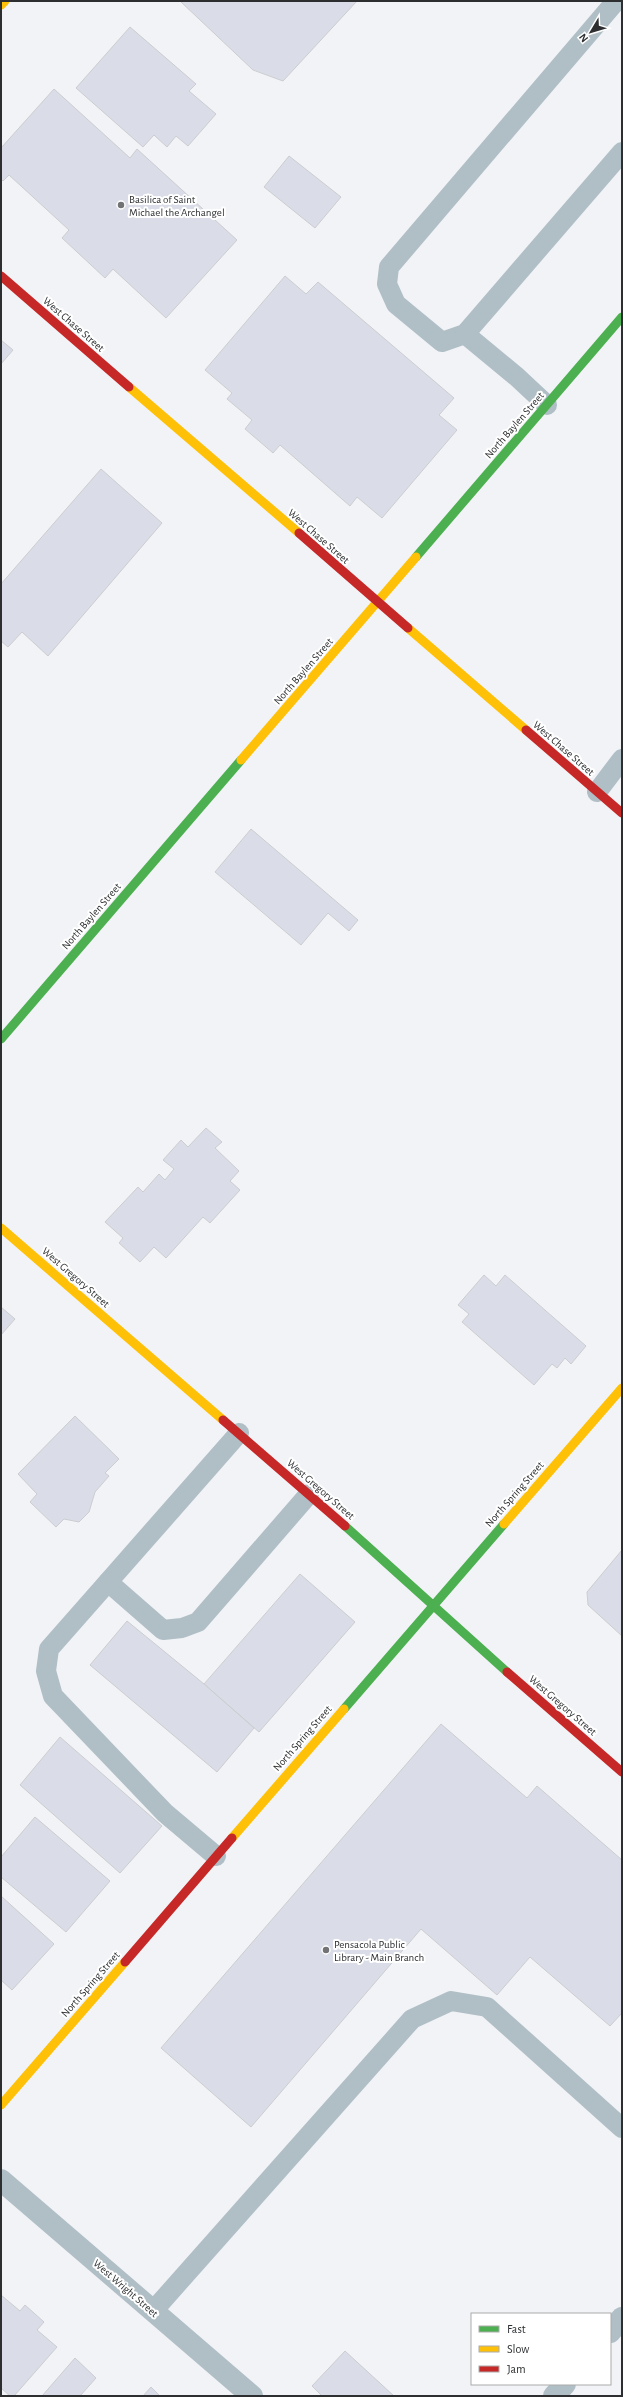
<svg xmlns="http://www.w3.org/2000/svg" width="623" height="2397" font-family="'Alegreya Sans',sans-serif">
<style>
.building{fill:#dadde7;stroke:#cccdd0}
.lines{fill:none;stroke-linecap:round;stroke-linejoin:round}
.lane{stroke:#b0bec6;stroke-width:20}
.street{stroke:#b0bec6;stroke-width:22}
.fast{stroke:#4caf50;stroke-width:9}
.slow{stroke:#ffc107;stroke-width:9}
.jam{stroke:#c62828;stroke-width:9}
.poi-dot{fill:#717375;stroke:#fff;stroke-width:1.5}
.labels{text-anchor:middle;stroke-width:4;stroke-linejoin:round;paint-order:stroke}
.poi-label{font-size:11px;fill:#2c2e30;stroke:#fff;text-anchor:start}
.street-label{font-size:11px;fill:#2c2e30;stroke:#fff}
</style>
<rect width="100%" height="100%" fill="#f1f3f6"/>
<g class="building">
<polygon points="180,1 357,1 283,81 253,70"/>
<polygon points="130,27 196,84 189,91 216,114 188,146 176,136 167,147 154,135 143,147 76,88"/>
<polygon points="54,89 130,158 137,149 237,240 166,318 113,269 105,278 62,238 69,230 9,175 3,181 1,179 1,148"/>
<polygon points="289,156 341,197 315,228 264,187"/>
<polygon points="285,276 306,294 318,282 454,398 439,415 457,430 382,518 357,497 350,506 280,445 273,453 245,429 252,420 227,399 232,393 205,370"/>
<polygon points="1,340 13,350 1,364"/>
<polygon points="101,469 162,523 48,656 22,632 8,647 1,641 1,584"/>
<polygon points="251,829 358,920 349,931 328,913 301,945 215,872"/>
<polygon points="206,1128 222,1142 215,1148 239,1171 230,1181 240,1190 210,1223 203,1217 166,1258 154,1247 140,1262 119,1243 123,1238 105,1222 138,1187 143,1192 159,1174 165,1180 174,1169 163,1160 181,1140 188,1147"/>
<polygon points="484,1275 496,1286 505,1275 586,1346 571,1364 565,1358 557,1368 552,1364 534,1385 462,1322 469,1314 458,1305"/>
<polygon points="1,1307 15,1319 1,1335"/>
<polygon points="75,1416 119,1459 105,1473 109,1476 95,1492 89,1512 79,1522 64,1519 56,1527 30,1502 37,1494 18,1474"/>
<polygon points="622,1550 622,1636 588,1605 587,1592"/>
<polygon points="300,1574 355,1622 259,1732 204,1684"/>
<polygon points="127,1621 204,1684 254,1728 217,1772 90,1665"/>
<polygon points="441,1724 527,1798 537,1786 622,1860 622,2013 610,2026 530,1957 497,1995 421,1929 251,2127 161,2048"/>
<polygon points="60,1737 162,1826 120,1873 20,1785"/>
<polygon points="35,1817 110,1881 66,1932 1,1877 1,1857"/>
<polygon points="1,1896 54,1944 12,1990 1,1980"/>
<polygon points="1,2295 20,2311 25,2305 44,2322 37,2330 57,2347 14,2396 10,2396 1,2388"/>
<polygon points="345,2351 394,2396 322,2396 312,2386"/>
<polygon points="75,2358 96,2378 80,2396 42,2396"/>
<polygon points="151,2387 160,2396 143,2396"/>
</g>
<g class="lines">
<g class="lane">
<polyline points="616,1 389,267 387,284 396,304 442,342 465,334 622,152"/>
<polyline points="465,334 517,377 547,405"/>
<polyline points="597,792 622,759"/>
<polyline points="239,1433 108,1582 163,1630 182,1628 198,1622 309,1494"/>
<polyline points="108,1582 49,1649 46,1671 53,1696 165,1813 216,1856"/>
<polyline points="153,2311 412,2019 451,2001 487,2007 622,2128"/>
</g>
<g class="street">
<polyline points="1,2180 252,2396"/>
<polyline points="610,2332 622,2318"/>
<polyline points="554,2396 565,2384"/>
</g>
<g class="fast">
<polyline points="416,557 622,317"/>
<polyline points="1,1039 241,760"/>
<polyline points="345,1526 507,1672"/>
<polyline points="344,1709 504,1524"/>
</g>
<g class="slow">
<polyline points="1,5 5,1"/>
<polyline points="129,387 299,533"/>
<polyline points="408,628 526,730"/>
<polyline points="241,760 416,557"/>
<polyline points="1,1228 223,1420"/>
<polyline points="504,1524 622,1388"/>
<polyline points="232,1838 344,1709"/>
<polyline points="1,2105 125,1962"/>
</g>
<g class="jam">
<polyline points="1,276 129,387"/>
<polyline points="299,533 408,628"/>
<polyline points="526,730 622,813"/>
<polyline points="223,1420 345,1526"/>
<polyline points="507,1672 622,1772"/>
<polyline points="125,1962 232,1838"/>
</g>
</g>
<g class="poi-dot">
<circle cx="121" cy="205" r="4"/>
<circle cx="326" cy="1950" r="4"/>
</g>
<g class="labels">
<g class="poi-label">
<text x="129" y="203">Basilica of Saint<tspan x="129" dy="13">Michael the Archangel</tspan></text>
<text x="334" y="1948">Pensacola Public<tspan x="334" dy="13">Library - Main Branch</tspan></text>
</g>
<g class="street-label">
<text transform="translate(74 324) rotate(41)" y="4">West Chase Street</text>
<text transform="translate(514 425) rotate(-49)" y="4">North Baylen Street</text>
<text transform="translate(319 536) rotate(41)" y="4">West Chase Street</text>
<text transform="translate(303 671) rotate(-49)" y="4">North Baylen Street</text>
<text transform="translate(564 748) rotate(41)" y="4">West Chase Street</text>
<text transform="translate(91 916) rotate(-49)" y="4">North Baylen Street</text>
<text transform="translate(76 1277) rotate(41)" y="4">West Gregory Street</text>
<text transform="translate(321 1489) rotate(41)" y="4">West Gregory Street</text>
<text transform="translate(514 1494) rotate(-49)" y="4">North Spring Street</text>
<text transform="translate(563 1705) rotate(41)" y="4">West Gregory Street</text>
<text transform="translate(302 1738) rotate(-49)" y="4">North Spring Street</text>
<text transform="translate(90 1984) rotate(-49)" y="4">North Spring Street</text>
<text transform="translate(126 2288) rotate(41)" y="4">West Wright Street</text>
</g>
</g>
<rect width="623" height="2397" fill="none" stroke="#2c2e30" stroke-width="4"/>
<rect x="471" y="2313" width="140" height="72" fill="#ffffff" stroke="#ababac"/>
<rect x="479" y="2326" width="20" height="6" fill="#4caf50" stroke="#ababac"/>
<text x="507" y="2333" font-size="12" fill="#2c2e30">Fast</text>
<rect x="479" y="2346" width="20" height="6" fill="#ffc107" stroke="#ababac"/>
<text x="507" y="2353" font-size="12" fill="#2c2e30">Slow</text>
<rect x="479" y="2366" width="20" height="6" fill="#c62828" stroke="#ababac"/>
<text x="507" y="2373" font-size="12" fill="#2c2e30">Jam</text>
<g transform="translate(591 32) rotate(232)" stroke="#ffffff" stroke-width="3" paint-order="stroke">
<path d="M0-3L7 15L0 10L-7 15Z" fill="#2c2e30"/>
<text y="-6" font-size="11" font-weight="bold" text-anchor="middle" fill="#2c2e30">N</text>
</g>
</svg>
